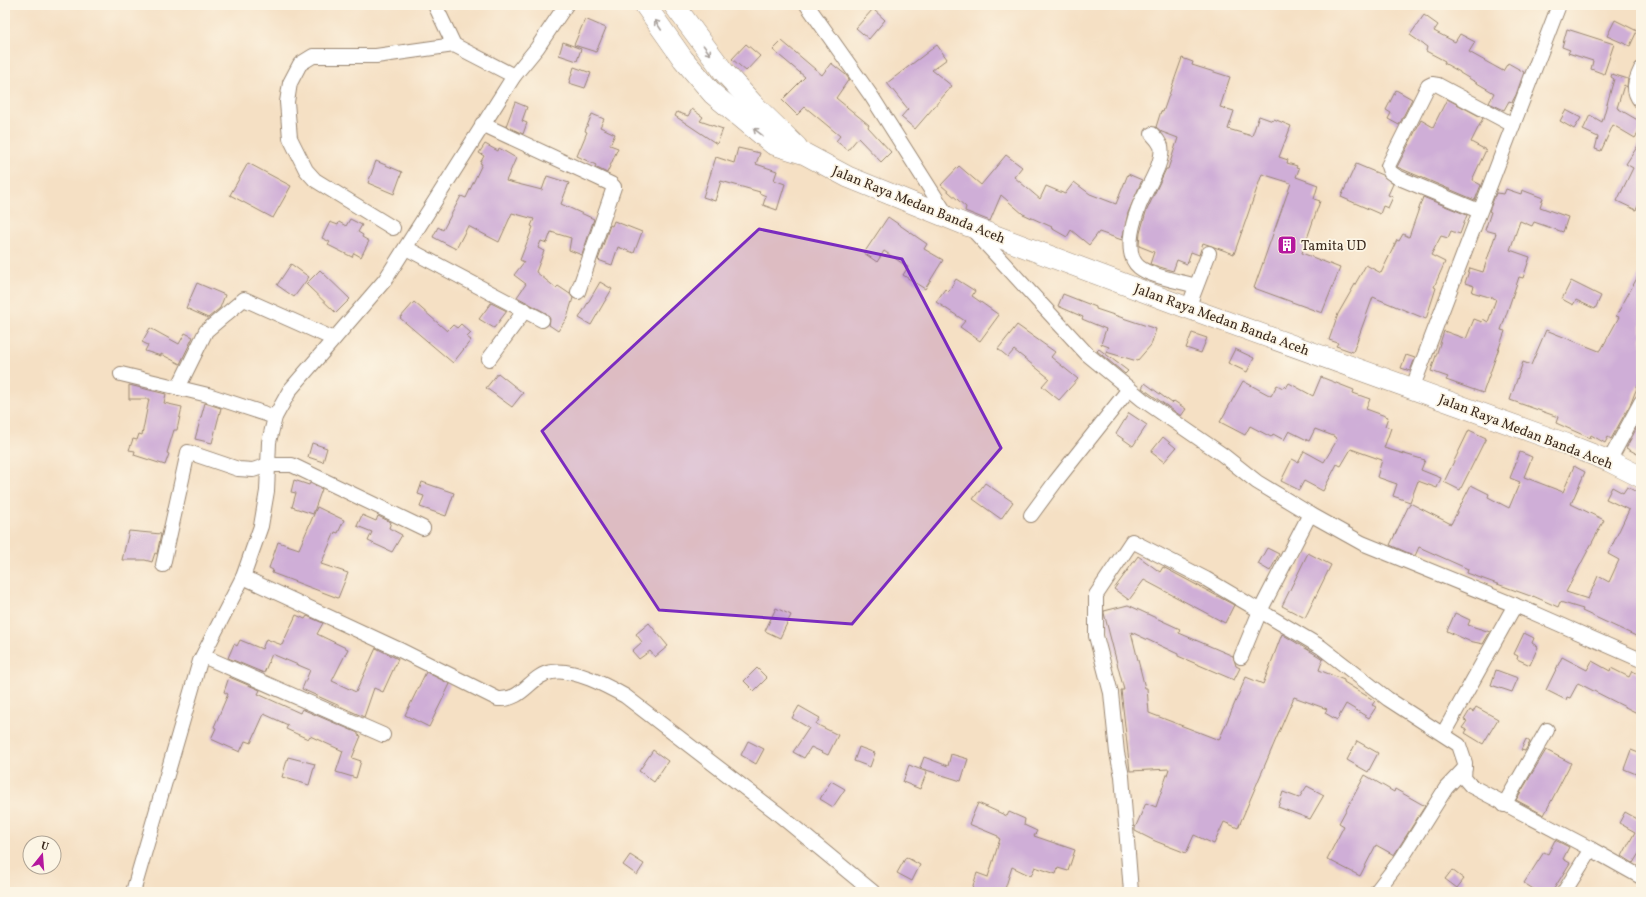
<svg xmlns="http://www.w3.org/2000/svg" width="1646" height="897" font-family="Vollkorn,serif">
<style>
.building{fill:#cfaed7}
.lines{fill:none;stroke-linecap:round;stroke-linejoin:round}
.minor-casing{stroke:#988571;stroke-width:16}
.highway-casing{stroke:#988571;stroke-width:22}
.minor{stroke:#fff;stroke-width:14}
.highway{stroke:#fff;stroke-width:21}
.oneway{stroke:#a79f9a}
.marked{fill:#7b2cbf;fill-opacity:0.2;stroke:#7b2cbf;stroke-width:3;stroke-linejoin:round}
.labels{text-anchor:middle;stroke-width:3.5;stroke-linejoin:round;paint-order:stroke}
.street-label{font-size:14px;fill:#3b2a1e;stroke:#fcf5e5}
.poi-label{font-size:14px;fill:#3b2a1e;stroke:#fcf5e5;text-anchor:start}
</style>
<rect width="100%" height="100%" fill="#fcf5e5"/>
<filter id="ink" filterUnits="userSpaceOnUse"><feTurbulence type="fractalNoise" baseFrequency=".025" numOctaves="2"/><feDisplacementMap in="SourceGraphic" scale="8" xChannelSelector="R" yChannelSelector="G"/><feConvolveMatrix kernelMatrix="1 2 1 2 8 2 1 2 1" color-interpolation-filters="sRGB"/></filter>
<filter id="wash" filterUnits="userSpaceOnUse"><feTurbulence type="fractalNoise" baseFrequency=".012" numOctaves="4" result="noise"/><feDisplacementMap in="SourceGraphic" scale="16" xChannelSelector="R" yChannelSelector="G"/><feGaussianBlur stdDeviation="0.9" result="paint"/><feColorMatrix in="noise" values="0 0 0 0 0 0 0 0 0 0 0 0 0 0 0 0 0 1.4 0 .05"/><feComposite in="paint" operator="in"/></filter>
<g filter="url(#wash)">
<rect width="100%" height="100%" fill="#f5e0c4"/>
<g id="blocks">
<g class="building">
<polygon points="873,9 885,20 869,39 856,28"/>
<polygon points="1424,15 1438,25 1434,31 1455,42 1460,34 1475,42 1469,52 1503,71 1508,63 1524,72 1516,95 1512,102 1509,101 1504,110 1489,103 1494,93 1460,73 1460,72 1444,63 1445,61 1426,51 1427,47 1410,35"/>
<polygon points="585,19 606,28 596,52 574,45"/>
<polygon points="1615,20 1637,31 1630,46 1607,36"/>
<polygon points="1567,29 1614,44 1604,74 1591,69 1593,61 1568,53 1570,50 1562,47"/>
<polygon points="782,41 822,75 831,63 846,75 849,79 836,98 869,125 868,127 891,152 881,162 858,138 848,150 836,141 840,136 805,107 797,115 782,100 805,77 773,50"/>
<polygon points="563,42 581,49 577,61 559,55"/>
<polygon points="746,44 760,56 746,71 732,59"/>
<polygon points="937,45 947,59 932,70 952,86 915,129 901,117 908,109 887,83"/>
<polygon points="1182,58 1193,62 1192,65 1230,77 1220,107 1234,111 1228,129 1252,136 1259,116 1273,121 1274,119 1291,126 1279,157 1288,160 1287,163 1297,166 1296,168 1299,169 1296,177 1318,185 1314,199 1320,201 1302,253 1340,268 1322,313 1254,288 1291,183 1262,174 1234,254 1203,243 1199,255 1191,252 1187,264 1177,260 1173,271 1150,264 1154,252 1139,246 1140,233 1146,212 1166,169 1168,169 1178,138 1162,132 1156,127 1161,111 1163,112"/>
<polygon points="574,67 591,73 585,88 569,83"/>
<polygon points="1612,74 1628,79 1627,87 1624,85 1617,108 1641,122 1641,129 1635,138 1613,125 1601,151 1595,149 1598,137 1583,130 1590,115 1602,122 1614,79 1611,77"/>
<polygon points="1396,90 1412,99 1399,125 1388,119 1391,113 1386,110"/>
<polygon points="1447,99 1483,118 1471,142 1486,150 1472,180 1481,185 1475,200 1397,167 1421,120 1433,127"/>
<polygon points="515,102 527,107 522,121 527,123 523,134 506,126"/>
<polygon points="692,109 703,117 700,121 723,129 717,144 675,116 677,112 688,116"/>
<polygon points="1566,110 1581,118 1574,129 1560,121"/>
<polygon points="592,114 604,119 600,127 615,134 610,145 618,148 607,173 595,167 596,165 577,156 587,132 585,131"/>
<polygon points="1641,141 1641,200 1636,210 1617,201 1633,168 1626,164"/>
<polygon points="485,144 498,151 499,148 516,158 506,181 542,190 547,176 569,183 561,204 594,219 582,255 569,250 571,238 551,232 547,243 541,241 538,248 544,251 536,272 556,288 558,286 570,294 573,298 567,318 558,331 549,325 550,319 546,313 517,297 526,284 514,275 524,262 520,260 533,227 531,226 534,219 512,213 499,242 468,226 456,249 433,237 438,227 443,230 461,196 466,198 482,164 480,163 484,156 479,153"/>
<polygon points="738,148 760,153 756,164 777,171 774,180 785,184 777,210 763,205 766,196 759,193 760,192 721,181 715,201 703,197 716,157 734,163"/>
<polygon points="1006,155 1022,167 1014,177 1040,199 1046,186 1065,194 1074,182 1090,194 1116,204 1128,174 1142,180 1128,213 1122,240 1099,232 1089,245 1071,230 1067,237 1051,228 1052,227 1023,214 1001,195 990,221 965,211 966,207 941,185 959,166 981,185"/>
<polygon points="376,161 402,172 394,194 368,183"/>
<polygon points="248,163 291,186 273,218 230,195"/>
<polygon points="1356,164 1382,175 1393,184 1388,195 1393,197 1388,208 1383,206 1380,214 1341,197"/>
<polygon points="1506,189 1521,194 1522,190 1543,198 1540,207 1568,217 1563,232 1534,222 1532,226 1520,221 1510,250 1530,257 1523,278 1519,277 1501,330 1505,331 1483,393 1446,380 1448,377 1431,371 1444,331 1466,339 1474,319 1482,322 1483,319 1488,322 1496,299 1472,292 1474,286 1465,283 1470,268 1483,272 1496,233 1485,230 1491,212 1489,211 1496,193 1504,194"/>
<polygon points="1423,197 1467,215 1460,234 1451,231 1448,238 1441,236 1431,255 1445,262 1434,287 1436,288 1426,319 1373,297 1353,352 1336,346 1338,343 1329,340 1338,314 1366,265 1381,273 1397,240 1399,241 1403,234 1409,237"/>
<polygon points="888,217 927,244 924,249 943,260 925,289 903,275 908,267 884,251 877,262 864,253"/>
<polygon points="350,219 362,225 358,232 363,235 362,237 369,241 361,257 354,253 352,257 328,245 330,242 322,238 330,222 338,225 339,222 346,226"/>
<polygon points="614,221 642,232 634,253 618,247 612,265 598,260 610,225 612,226"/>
<polygon points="291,264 309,277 294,297 277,285"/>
<polygon points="320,270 350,299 336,313 306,284"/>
<polygon points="1641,271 1641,386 1638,385 1631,403 1611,439 1608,437 1605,443 1591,435 1590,438 1556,423 1558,417 1510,400 1523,362 1531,365 1546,330 1599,351 1601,350 1619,317 1616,316"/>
<polygon points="956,279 975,291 972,296 999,315 980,341 960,327 965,321 936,302 945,289 948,292"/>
<polygon points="1571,281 1601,296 1595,309 1576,300 1573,305 1562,299"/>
<polygon points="600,282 612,289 591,325 579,318"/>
<polygon points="197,283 225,295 220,308 208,318 186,308"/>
<polygon points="1063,294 1096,307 1096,309 1156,329 1151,345 1137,361 1106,352 1109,347 1101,344 1106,329 1082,319 1083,317 1058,306"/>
<polygon points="414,302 447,331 453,325 457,328 461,324 471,333 467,337 471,340 453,363 400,318"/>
<polygon points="491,303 507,311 494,328 479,319"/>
<polygon points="1017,325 1055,352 1051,357 1078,379 1059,400 1042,386 1049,378 1014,350 1008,357 998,349"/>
<polygon points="150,328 179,344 185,333 193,337 180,364 161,354 161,356 145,351 148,345 142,342"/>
<polygon points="1192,333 1207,338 1201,353 1186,348"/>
<polygon points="1099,349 1128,371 1125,374 1097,351"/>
<polygon points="1235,349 1254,358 1247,372 1228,363"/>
<polygon points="1406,355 1415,358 1410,371 1401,368"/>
<polygon points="498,373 523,393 512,407 486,388"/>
<polygon points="1321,377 1354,390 1353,393 1370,399 1366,409 1388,417 1385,426 1391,428 1384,448 1425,460 1421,470 1441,478 1437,488 1418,481 1410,502 1393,496 1397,484 1377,477 1382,460 1351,449 1341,466 1337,464 1323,491 1304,481 1299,490 1281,481 1292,459 1298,462 1304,451 1324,462 1337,440 1336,437 1315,429 1309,441 1289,431 1284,440 1273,434 1271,437 1250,426 1245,435 1220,422 1243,381 1271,396 1277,385 1283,388 1284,386 1286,388 1289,383 1313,396"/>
<polygon points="1145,383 1172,403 1174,401 1186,409 1181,416 1142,388"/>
<polygon points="129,385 166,394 164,403 182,407 177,430 174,430 167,453 169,454 165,465 134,455 135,451 129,450 133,439 137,440 139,434 142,435 149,399 129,399"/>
<polygon points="205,403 221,408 212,443 195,439"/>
<polygon points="1129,413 1147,425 1133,446 1116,434"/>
<polygon points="1641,420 1641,456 1626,448"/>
<polygon points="1469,430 1486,438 1460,490 1444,482"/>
<polygon points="1163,437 1176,448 1164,462 1151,452"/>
<polygon points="312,443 327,448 323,462 308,457"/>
<polygon points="1520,452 1532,457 1524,477 1563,492 1574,466 1585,472 1571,504 1604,520 1566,592 1588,599 1598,576 1609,582 1619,560 1608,554 1629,510 1606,499 1612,487 1623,493 1627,487 1641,494 1641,624 1636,636 1582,611 1583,609 1560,602 1558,607 1533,596 1533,597 1467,573 1468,569 1419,547 1415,556 1390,545 1410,503 1451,524 1471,485 1489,494 1488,497 1509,508 1520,482 1510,478"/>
<polygon points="294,480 309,485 310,483 322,489 313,514 292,507 296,493 291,492"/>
<polygon points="422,482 454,493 446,516 420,507 424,496 418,494"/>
<polygon points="985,483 1013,502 1001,519 973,499"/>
<polygon points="317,507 344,520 338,533 335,532 321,564 348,573 338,598 272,573 273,570 269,568 278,542 299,549"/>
<polygon points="362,515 376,521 378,516 391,522 389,528 402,535 392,552 368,541 372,532 357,526"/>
<polygon points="129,531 161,534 157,554 155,553 152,562 145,560 122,560"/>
<polygon points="1267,548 1279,554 1270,571 1258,564"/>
<polygon points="1308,553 1331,565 1305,618 1282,606"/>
<polygon points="1138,556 1160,572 1163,567 1234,605 1225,623 1144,580 1129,600 1114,589"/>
<polygon points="1128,605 1180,629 1179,633 1233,656 1236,666 1240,668 1234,680 1178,656 1178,654 1131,632 1145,688 1147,688 1149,713 1219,740 1246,677 1263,684 1282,634 1323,659 1319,670 1344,680 1344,682 1375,701 1372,705 1376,707 1369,718 1346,704 1337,720 1325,713 1327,709 1294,697 1238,828 1224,822 1214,844 1194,835 1186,853 1155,841 1135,831 1135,828 1146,803 1156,807 1169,769 1130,771 1121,690 1124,690 1104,613 1104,611"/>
<polygon points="776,608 791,615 780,638 765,631"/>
<polygon points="1455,613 1470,620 1468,625 1490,632 1483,644 1469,641 1447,631"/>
<polygon points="296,615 305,619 307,616 323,623 317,634 348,649 332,681 356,692 376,648 398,659 383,692 374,688 364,717 302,689 310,670 272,654 264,673 228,658 234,644 237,646 240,640 262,649 266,639 282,645"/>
<polygon points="649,623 668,646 655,657 650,651 639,659 632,651 642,642 636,634"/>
<polygon points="1524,633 1534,638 1532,643 1538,647 1530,665 1517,659 1518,656 1514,654"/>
<polygon points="1562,657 1587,670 1592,661 1610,671 1611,668 1629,677 1632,671 1641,675 1641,715 1578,683 1570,698 1567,697 1566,700 1546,690"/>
<polygon points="757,668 767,678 754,691 744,681"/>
<polygon points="1496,670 1518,678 1512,692 1491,685"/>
<polygon points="426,672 450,684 429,727 405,715"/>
<polygon points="229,677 260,690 258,694 300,713 302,709 358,733 358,735 361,736 352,758 361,761 356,778 336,772 343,751 310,736 308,739 286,729 288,725 264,714 251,743 245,741 240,752 211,739 216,728 214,727 228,694 224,692"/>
<polygon points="799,706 820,718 816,724 838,735 828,755 811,747 804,758 793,752 809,728 792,718"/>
<polygon points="1476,707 1498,719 1483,744 1465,733 1467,730 1462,728 1467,721 1464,720 1470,710 1473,712"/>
<polygon points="1526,739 1530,742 1525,751 1521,750"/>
<polygon points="748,741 764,749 756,764 741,755"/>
<polygon points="1357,741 1378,753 1368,772 1347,760"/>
<polygon points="859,747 875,753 870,767 854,761"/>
<polygon points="653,750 668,761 654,782 639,771"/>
<polygon points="1546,750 1571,763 1544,815 1516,800"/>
<polygon points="1631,750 1641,754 1641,776 1624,769"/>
<polygon points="951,754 968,759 961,781 920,768 924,757 948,766"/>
<polygon points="288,757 315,764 309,785 282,777"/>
<polygon points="909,765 927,772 920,789 903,782"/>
<polygon points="1365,775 1394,792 1395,789 1425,806 1394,855 1376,845 1360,876 1327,859 1344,826 1339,823"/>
<polygon points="831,781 845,789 833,807 820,799"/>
<polygon points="1307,786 1324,795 1310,819 1278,807 1283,792 1299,798"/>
<polygon points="978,803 1007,816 1009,812 1025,819 1024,825 1037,831 1034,836 1075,850 1068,871 1058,868 1056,874 1035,867 1031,876 1012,867 1004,892 971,892 977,873 988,877 1000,839 998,838 998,836 969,824"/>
<polygon points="1625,812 1641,821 1641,850 1633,863 1622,856 1635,832 1619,823"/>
<polygon points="1555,840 1569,847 1563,859 1570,863 1552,892 1538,892 1524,883 1544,852 1548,854"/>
<polygon points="630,855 644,864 637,875 623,865"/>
<polygon points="906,857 920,865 912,881 897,873"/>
<polygon points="1452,870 1464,879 1457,888 1445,879"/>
</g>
</g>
</g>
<g filter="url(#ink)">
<use href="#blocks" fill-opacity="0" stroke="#988571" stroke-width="1"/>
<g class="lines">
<defs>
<g id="minor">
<polyline points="435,5 454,45"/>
<polyline points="807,5 872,97 948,217"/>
<path d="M 1641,69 C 1635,82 1631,90 1641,102"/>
<polyline points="482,124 611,184 614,187 578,292"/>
<path d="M 1152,134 C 1155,137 1159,142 1161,146 C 1165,163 1143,193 1138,209 C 1132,225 1124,255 1139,267 C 1151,277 1180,281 1196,286"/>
<polyline points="1479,211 1397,177 1390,172 1388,166 1428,86 1432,84 1438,85 1513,125"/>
<polyline points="393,228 315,180 306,170 290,138 287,102 290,83 300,64 313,56 376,56 454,45 514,76"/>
<polyline points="973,230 1087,354 1143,400 1223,455 1257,482 1310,514 1362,543 1534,613 1641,660"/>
<polyline points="406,248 542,320"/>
<polyline points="1188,308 1209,253"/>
<polyline points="489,359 525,310"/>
<polyline points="121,374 208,395 275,417"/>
<polyline points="178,388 206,331 244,299 334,339"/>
<polyline points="1412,389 1559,5"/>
<polyline points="1609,461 1641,402"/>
<polyline points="1031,515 1056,481 1129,389"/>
<polyline points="163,565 188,452 238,469 253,470 268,465 292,465 423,528"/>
<path d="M 243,577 L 398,649 L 498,699 C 524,701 530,675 552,672 C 574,668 607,686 625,696 L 776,812 L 873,892"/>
<polyline points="203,656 383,735"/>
<polyline points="1241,657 1260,611 1310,514"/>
<polyline points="1443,734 1515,605"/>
<polyline points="1504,805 1547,730"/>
<polyline points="133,892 200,661 243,577 261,526 267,491 269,442 275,417 290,390 385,280 514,76 537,48 566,5"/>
<polyline points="1131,892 1122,776 1117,753 1111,693 1096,636 1096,595 1132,541 1206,579 1321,647 1388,699 1459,745 1465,763 1464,778 1471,786 1591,849 1641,877"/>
<polyline points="1376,892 1402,858 1446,788 1465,768"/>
<polyline points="1564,892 1591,849"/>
</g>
<g id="highway">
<polyline points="645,5 683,59 713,94 773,144 805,154 848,177 969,226 1188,308 1566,444 1609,461 1641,477"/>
<polyline points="674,5 724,72 753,104 797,147"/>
</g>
</defs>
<use href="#minor" class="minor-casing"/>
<use href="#highway" class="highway-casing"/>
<use href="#minor" class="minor"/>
<use href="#highway" class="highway"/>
</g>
<defs><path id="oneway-shaft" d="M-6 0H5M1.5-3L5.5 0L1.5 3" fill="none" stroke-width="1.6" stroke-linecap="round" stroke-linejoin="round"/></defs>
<g class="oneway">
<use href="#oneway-shaft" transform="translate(658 25) rotate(-124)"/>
<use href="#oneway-shaft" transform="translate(707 50) rotate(53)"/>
<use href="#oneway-shaft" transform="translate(758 132) rotate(-142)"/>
</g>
</g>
<path class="marked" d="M 759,229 L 902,259 L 1001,448 L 852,624 L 659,610 L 542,431 Z"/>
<defs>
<symbol id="building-square" viewBox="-11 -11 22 22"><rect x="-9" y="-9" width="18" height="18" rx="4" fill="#b5179e" stroke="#fcf5e5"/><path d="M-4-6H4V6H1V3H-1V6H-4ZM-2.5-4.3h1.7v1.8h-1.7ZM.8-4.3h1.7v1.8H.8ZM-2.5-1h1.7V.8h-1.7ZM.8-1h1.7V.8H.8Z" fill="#fff"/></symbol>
</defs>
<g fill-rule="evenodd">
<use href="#building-square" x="1276" y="234" width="22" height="22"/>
</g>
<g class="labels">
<g class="street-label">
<text transform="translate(919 204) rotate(22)" y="5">Jalan Raya Medan Banda Aceh</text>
<text transform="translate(1222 319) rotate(20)" y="5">Jalan Raya Medan Banda Aceh</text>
<text transform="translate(1526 431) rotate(21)" y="5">Jalan Raya Medan Banda Aceh</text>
</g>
<g class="poi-label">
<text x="1301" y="250">Tamita UD</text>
</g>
</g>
<rect width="1646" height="897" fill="none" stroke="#fcf5e5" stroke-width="20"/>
<g transform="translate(42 855) rotate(17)"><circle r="19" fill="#fcf5e5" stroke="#afa495"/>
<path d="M0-3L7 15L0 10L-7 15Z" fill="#b5179e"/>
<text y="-6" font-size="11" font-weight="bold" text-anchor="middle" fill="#3b2a1e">U</text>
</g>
</svg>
